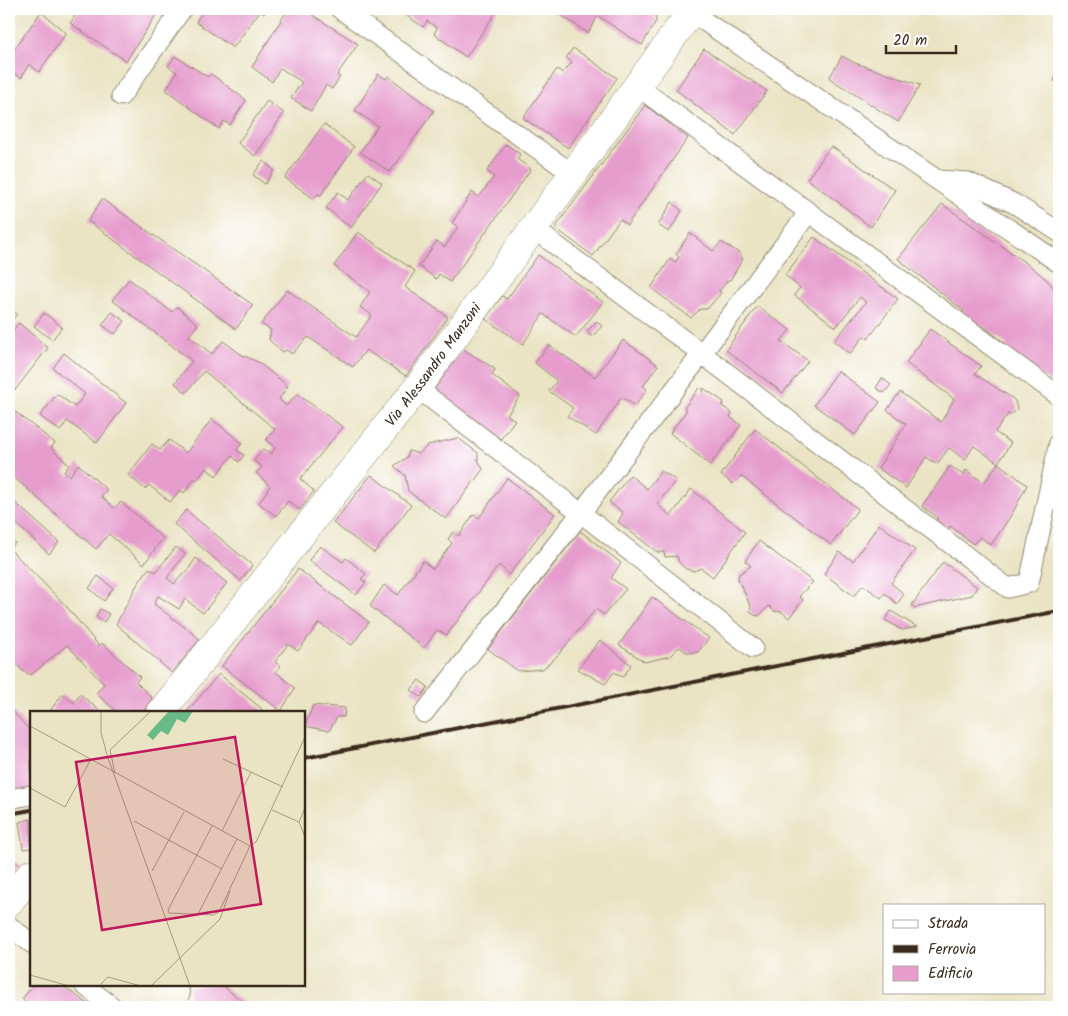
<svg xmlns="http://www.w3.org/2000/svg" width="1068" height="1016" font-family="Kalam,sans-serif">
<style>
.building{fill:#e69dce}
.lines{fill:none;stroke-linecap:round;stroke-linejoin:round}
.street-casing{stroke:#928771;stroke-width:21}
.secondary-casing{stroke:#928771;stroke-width:29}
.street{stroke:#fff;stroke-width:19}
.secondary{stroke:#fff;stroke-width:28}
.rail{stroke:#3b2a1e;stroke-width:4}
.labels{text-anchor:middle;stroke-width:5;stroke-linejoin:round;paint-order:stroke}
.street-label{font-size:15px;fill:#3b2a1e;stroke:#fff}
.inset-road{fill:none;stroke:#a49a82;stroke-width:1}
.view{fill:#c2185b;fill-opacity:0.15;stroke:#c2185b;stroke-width:2.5}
.inset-edge{fill:none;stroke:#3b2a1e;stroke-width:2.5}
</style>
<rect width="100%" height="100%" fill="#fff"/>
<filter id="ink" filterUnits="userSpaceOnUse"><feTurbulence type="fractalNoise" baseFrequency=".02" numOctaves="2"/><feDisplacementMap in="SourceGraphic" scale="10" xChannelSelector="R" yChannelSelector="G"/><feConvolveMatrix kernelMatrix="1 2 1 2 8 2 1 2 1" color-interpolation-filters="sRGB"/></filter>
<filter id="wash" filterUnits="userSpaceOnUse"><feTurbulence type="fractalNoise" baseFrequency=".0096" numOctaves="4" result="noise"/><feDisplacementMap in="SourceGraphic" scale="20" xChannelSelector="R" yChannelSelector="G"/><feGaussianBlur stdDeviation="1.12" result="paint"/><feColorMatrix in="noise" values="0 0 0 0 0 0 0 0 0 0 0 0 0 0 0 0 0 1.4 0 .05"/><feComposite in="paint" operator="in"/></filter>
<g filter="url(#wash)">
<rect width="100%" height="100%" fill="#eae4c4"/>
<g id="blocks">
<g class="building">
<polygon points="80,9 160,9 126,61 70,23"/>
<polygon points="204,9 267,9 264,14 260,11 233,48 196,22"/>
<polygon points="288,9 303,9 358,44 337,75 340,77 332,89 326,85 311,111 291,98 302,82 280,68 272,82 252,67"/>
<polygon points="383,9 498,9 466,57 434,34 437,28 427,21 423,27 397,9 394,16"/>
<polygon points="551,9 655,9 656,21 642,45 598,16 588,33"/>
<polygon points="41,12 66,33 39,72 29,64 21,78 9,70 9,48 13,51"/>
<polygon points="573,48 617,78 568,148 523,118 557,69 563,73 572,62 566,58"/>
<polygon points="704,49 767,91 735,135 676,90"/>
<polygon points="175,56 208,77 211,74 246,100 230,125 224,121 219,129 166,90 177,72 168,66"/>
<polygon points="842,56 855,63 920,85 898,122 829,78"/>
<polygon points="1059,67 1059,82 1054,81"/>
<polygon points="378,74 386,79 388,76 434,111 390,172 360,152 378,126 355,111"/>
<polygon points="267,101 284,113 255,156 238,143"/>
<polygon points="645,105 688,138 627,225 620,219 593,256 555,228"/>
<polygon points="324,124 354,147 321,195 318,194 314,199 285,178"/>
<polygon points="506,144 520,154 517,159 531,169 450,282 439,274 436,279 419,266 437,241 445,247 458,227 452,223 472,192 479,197 494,177 487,171"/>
<polygon points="831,146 895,190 871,227 807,179"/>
<polygon points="263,161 274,170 265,184 253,175"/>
<polygon points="368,173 382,183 351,228 326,208 338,192 348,200"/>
<polygon points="102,199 253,305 236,329 88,221"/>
<polygon points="672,202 682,211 669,232 658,225"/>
<polygon points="942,204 1033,268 1047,280 1053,287 1059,298 1059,381 1057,387 1005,349 1007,345 982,325 979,329 961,317 964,311 898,259"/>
<polygon points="358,232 415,271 405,287 448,317 406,376 366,350 353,367 308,337 292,354 286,350 283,352 269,340 271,330 261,324 287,290 356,337 372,315 360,307 370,292 334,266"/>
<polygon points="690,233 713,251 721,242 741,254 741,257 743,259 730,280 728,280 719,291 721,293 707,309 700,309 691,318 651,288 670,259 675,262 679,257 676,254"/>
<polygon points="814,237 898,299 868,339 864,336 850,354 834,341 866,302 860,297 836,327 794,295 800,288 785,275"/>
<polygon points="538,255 603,302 576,337 543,314 523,344 485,319 502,296 507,299"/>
<polygon points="129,279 172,312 177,307 198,324 189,336 212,354 223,341 242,355 258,362 288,386 279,399 286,406 297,394 343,427 300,479 314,491 300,510 288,501 276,516 259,503 270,486 256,473 262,467 254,461 263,449 271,454 275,448 266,440 275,429 204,371 186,393 175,383 192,361 112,300"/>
<polygon points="757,306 790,330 781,341 808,361 783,393 726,350"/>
<polygon points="9,308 17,314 9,324"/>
<polygon points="112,312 125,321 115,334 102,325"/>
<polygon points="44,313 62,327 52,340 34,326"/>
<polygon points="597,321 602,326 592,337 587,331"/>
<polygon points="19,323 48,348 15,390 9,384 9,335"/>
<polygon points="930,329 981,366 975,374 1012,398 1015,401 1017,409 1011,415 1008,414 995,432 1011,443 998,463 974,446 965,460 949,448 937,464 926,457 906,488 878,468 906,424 887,410 900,392 941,422 954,399 906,363"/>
<polygon points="623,340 658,365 643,386 647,389 635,406 622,397 596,435 567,416 573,408 549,391 557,381 535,363 549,345 595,377"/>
<polygon points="463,349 495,369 492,375 520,396 507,415 515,420 500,440 433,391"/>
<polygon points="64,353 126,403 97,443 67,421 60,431 40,416 57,394 75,407 85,394 53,368"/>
<polygon points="838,371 880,402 855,435 814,405"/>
<polygon points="882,378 891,385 884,393 876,388"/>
<polygon points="699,388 703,392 703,388 724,402 722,406 732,413 730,417 741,425 710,465 670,433 687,410 684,408"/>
<polygon points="9,407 55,443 51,448 69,465 64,472 70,476 78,464 107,490 101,496 114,508 121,502 163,538 144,564 109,534 96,549 9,473"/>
<polygon points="212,419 242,443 237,450 244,455 239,462 232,456 216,476 206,468 197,480 194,479 184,493 180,490 170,502 149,485 145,489 128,475 152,444 160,450 169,440 186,453"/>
<polygon points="755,429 858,509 831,545 741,476 733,484 721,475"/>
<polygon points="458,438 478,453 478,460 483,469 446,519 408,491 405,475 394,466 407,457 409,451 419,454 428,445"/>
<polygon points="998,463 1027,485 1012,514 991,545 980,537 973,544 950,526 948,530 936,520 938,518 922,506 950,466 963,475 966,470 984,483"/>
<polygon points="661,471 676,480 657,504 671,516 691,489 745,532 713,577 701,568 694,571 686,569 679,563 677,556 665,557 664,552 657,552 618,522 623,513 609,502 630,475 647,489"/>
<polygon points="371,475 411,505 374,553 333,523"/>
<polygon points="507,478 555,514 509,575 499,565 447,635 437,630 424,648 370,606 384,585 398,595 423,561 433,569 452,543 448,539 453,532 459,536 473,515 479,518"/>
<polygon points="9,497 59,542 49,554 9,517"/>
<polygon points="186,510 252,565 241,581 174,524"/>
<polygon points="879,524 915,550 891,583 904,594 897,604 885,593 881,598 863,585 854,596 824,574 839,552 853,561"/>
<polygon points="580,531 621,563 611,578 626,589 604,615 596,609 558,655 543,669 518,671 488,649"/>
<polygon points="9,536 15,543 10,549 66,606 99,646 102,643 140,677 136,682 152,698 143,712 117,712 96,693 104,684 67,645 31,675 23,671 12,660 10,662 9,661 9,586 12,583 9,579"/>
<polygon points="759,541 813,582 799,596 803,600 789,618 782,612 774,611 769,606 759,616 754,615 750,611 751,607 738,579 739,574 751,566 745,561"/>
<polygon points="320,546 343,562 346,558 366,574 361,579 366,582 356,595 309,560"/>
<polygon points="176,547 185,554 167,578 174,584 184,573 186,573 196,558 227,583 203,613 185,599 179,609 158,596 154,604 200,639 172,673 116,624 137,585 149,568 156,572"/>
<polygon points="943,562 977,587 972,595 914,608 912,605"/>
<polygon points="298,569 369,622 352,645 319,623 298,651 288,644 275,662 281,666 276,672 295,688 281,711 222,666"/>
<polygon points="98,576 113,588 104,601 89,588"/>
<polygon points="652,597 709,638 698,652 688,653 679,647 670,656 645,662 619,645"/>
<polygon points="100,609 109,614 104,622 96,617"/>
<polygon points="891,611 917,627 902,630 885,620"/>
<polygon points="600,640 631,665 623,677 614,672 605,684 578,669"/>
<polygon points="219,674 262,709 260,712 187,712"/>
<polygon points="419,680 428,687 421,697 411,690"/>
<polygon points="63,694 74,703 80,694 101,712 55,712 51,709"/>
<polygon points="313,705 345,708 344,717 337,717 329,731 305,726"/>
<polygon points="9,707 31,732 31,789 16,792 9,783"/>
<polygon points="31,819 31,848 23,849 19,822"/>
<polygon points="9,841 14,846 9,852"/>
<polygon points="9,857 21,866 9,881"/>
<polygon points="33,985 62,985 92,1007 27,1007 28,1005 22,999"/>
<polygon points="200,985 222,985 247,1005 245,1007 183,1007 190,997 189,987"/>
</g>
</g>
</g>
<g filter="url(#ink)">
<use href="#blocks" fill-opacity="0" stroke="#928771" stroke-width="1"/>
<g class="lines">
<defs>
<g id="street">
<polyline points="340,9 573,174"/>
<polyline points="691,12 1059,263"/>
<polyline points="637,86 1059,396"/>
<polyline points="121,96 182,9"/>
<polyline points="938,180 968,182 1015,204 1059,232"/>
<polyline points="534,229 701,353 1008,588 1029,583 1059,443"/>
<polyline points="417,388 581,513 753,648"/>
<polyline points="424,713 581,513 809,212"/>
<polyline points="9,799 31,795"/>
<polyline points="9,926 31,943"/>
<polyline points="84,985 113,1007"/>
</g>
<g id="secondary">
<path id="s1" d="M 161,712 L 417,388 L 691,12 L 690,9"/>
<polyline points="9,902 31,874"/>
</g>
</defs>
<use href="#street" class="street-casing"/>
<use href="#secondary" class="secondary-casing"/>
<use href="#street" class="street"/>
<use href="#secondary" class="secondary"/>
<g class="rail">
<polyline points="304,758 1059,611"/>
<polyline points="9,814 31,810"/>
</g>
</g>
</g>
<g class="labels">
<g class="street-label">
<text dy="5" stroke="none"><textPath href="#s1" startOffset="441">Via Alessandro Manzoni</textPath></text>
</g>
</g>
<g transform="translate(30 711)">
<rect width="275" height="275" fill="#eae4c4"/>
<path d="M 139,0 L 163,0 L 155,12 L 147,8 L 138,24 L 131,20 L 123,29 L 117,24 Z" fill="#68bb86"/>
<path class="inset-road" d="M 71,0 L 71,22 L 78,47 L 160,275M 0,15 L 220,135 L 226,131 L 275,26M 193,48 L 253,76M 85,62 L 80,39 L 121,0M 0,77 L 35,96 L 61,48M 275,97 L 269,111 L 275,126M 242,99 L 269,111M 104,110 L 192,158M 182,115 L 138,199 L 139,202 L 183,204 L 189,201 L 220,135M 192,120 L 221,61M 122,160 L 154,101M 168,203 L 207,128M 0,264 L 39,275M 69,275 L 78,266 L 111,275M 121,275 L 190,208 L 200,180"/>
<path class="view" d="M 205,26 L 231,193 L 72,219 L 46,51 Z"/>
<rect width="275" height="275" class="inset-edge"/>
</g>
<rect width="1068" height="1016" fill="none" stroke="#fff" stroke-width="30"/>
<rect x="883" y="904" width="162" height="90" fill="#ffffff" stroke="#b1aaa5"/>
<rect x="893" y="920" width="25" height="8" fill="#ffffff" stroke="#b1aaa5"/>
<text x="928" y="928" font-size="15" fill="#3b2a1e">Strada</text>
<rect x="893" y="945" width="25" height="8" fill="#3b2a1e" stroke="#b1aaa5"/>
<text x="928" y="954" font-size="15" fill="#3b2a1e">Ferrovia</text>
<rect x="893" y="966" width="25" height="15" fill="#e69dce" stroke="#b1aaa5"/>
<text x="928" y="978" font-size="15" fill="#3b2a1e">Edificio</text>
<path d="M886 45v8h70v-8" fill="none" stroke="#3b2a1e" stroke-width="2.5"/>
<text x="893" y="45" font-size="15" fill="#3b2a1e" stroke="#ffffff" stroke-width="4" paint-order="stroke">20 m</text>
</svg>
